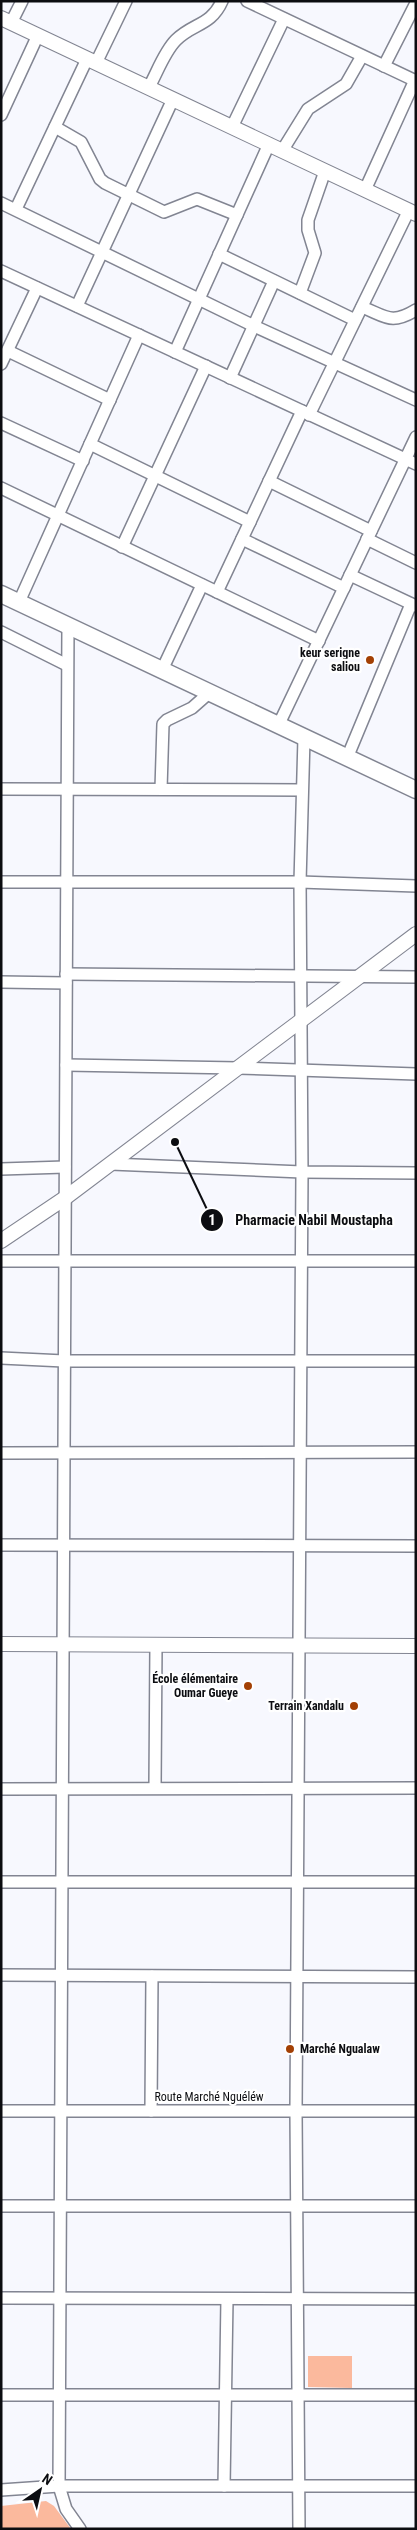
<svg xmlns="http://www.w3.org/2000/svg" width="417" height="2530" font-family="'Roboto Condensed',sans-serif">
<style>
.green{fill:#fbb99d}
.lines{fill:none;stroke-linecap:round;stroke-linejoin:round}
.minor-casing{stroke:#828592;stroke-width:14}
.major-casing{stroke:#828592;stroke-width:16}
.highway-casing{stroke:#828592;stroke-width:19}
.minor{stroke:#fff;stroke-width:11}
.major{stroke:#fff;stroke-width:14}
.highway{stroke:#fff;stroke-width:16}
.poi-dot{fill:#a34004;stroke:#fff;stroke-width:2}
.labels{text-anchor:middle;stroke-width:4.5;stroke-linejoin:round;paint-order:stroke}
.poi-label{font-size:12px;font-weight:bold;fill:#0c0d11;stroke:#fff;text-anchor:end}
.street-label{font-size:12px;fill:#0c0d11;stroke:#fff}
.leader{fill:none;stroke:#0c0d11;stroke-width:2}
.callout-dot{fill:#0c0d11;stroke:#fff;stroke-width:2}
.mark-label{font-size:15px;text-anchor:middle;font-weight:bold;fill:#fff}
.callout-label{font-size:14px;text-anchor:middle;font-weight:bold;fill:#0c0d11;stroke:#fff;stroke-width:4.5;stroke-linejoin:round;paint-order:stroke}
</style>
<rect width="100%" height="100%" fill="#f7f8fe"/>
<g class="green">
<polygon points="308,2356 352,2356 352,2388 308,2387"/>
<polygon points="46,2501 54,2506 71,2529 1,2529 1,2506"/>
</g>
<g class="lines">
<defs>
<g id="minor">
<polyline points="247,1 416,81"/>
<polyline points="11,23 22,1"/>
<polyline points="96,63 126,1"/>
<polyline points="384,66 415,5"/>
<path d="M 149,87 C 157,73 164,52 176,40 C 193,23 211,26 222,1"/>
<polyline points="1,115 38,35"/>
<polyline points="55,127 81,142 100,179 105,183 164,212 197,199 237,215"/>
<polyline points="232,127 284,19"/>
<polyline points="282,151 308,109 346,84 362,56"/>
<polyline points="365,190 415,80"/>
<polyline points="1,203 254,326 416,400"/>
<polyline points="16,209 87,59"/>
<polyline points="219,254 355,320"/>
<polyline points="1,271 416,464"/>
<polyline points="300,293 315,253 308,230 308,220 325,171"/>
<polyline points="77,306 173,99"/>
<path d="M 362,307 C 387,317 391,325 416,310"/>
<polyline points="8,351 110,400"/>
<polyline points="175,352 269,144"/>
<polyline points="1,364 37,288"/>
<polyline points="230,378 274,281"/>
<polyline points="309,415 409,210"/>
<polyline points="1,423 83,461"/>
<polyline points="90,444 250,522"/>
<polyline points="269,481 371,531"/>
<polyline points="1,488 319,641"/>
<polyline points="242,539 344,588"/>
<polyline points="367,539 416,563"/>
<polyline points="122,547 206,366"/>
<polyline points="350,575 416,606"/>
<polyline points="217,592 302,411"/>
<polyline points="19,602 139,335"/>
<polyline points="68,625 59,2486 66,2509 80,2529"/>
<polyline points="1,632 67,665"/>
<polyline points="162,670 202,585"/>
<polyline points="278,726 416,437"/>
<polyline points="347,758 411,604"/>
<polyline points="1,789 301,790"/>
<polyline points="161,789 163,724 167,720 192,708 209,693"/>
<polyline points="1,882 300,882 416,886"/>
<polyline points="66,974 416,977"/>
<polyline points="1,982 66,983"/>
<polyline points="66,1065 238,1068 416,1074"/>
<polyline points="111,1164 302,1172 416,1173"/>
<polyline points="1,1169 65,1167"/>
<polyline points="1,1261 416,1261"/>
<polyline points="1,1358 64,1361 416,1361"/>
<polyline points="1,1453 416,1452"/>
<polyline points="1,1545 416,1546"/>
<polyline points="155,1788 156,1644"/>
<polyline points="1,1789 416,1788"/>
<polyline points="1,1882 416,1882"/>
<polyline points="1,1975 416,1977"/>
<polyline points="1,2111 416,2111"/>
<polyline points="151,2111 152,1976"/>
<polyline points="1,2206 416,2206"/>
<polyline points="1,2298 416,2299"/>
<polyline points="1,2395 416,2395"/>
<polyline points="224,2486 227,2299"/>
<polyline points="1,2490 59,2486 416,2486"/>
<polyline points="299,2529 296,2111 302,1172 300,882 304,738"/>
</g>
<g id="major">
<polyline points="1,18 416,214"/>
<polyline points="1,1241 65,1198 416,934"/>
<polyline points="1,1644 416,1646"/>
</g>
<polyline id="highway" points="1,594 416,790"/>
</defs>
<use href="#minor" class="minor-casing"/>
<use href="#major" class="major-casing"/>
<use href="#highway" class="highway-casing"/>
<use href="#minor" class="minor"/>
<use href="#major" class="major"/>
<use href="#highway" class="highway"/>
</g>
<g class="poi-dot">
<circle cx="370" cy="660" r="5"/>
<circle cx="248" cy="1686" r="5"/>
<circle cx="354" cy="1706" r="5"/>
<circle cx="290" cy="2049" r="5"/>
</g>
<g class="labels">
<g class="poi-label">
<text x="360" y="657">keur serigne<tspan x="360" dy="14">saliou</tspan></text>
<text x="238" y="1683">École élémentaire<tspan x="238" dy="14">Oumar Gueye</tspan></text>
<text x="344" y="1710">Terrain Xandalu</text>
<text x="300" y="2053" text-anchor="start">Marché Ngualaw</text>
</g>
<g class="street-label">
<text x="209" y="2101">Route Marché Nguéléw</text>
</g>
</g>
<path class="leader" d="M175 1142L212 1220"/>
<g class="callout-dot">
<circle cx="175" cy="1142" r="5"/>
<circle cx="212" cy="1220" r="12"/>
</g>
<g class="mark-label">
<text x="212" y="1225">1</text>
</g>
<g class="callout-label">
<text x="314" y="1225">Pharmacie Nabil Moustapha</text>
</g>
<rect width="417" height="2530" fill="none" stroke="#0c0d11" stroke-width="5"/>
<g transform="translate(40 2490) rotate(34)" stroke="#ffffff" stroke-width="4" paint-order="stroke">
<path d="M0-4L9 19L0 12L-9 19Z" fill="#0c0d11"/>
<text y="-8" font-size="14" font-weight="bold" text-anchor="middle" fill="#0c0d11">N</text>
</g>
</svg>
